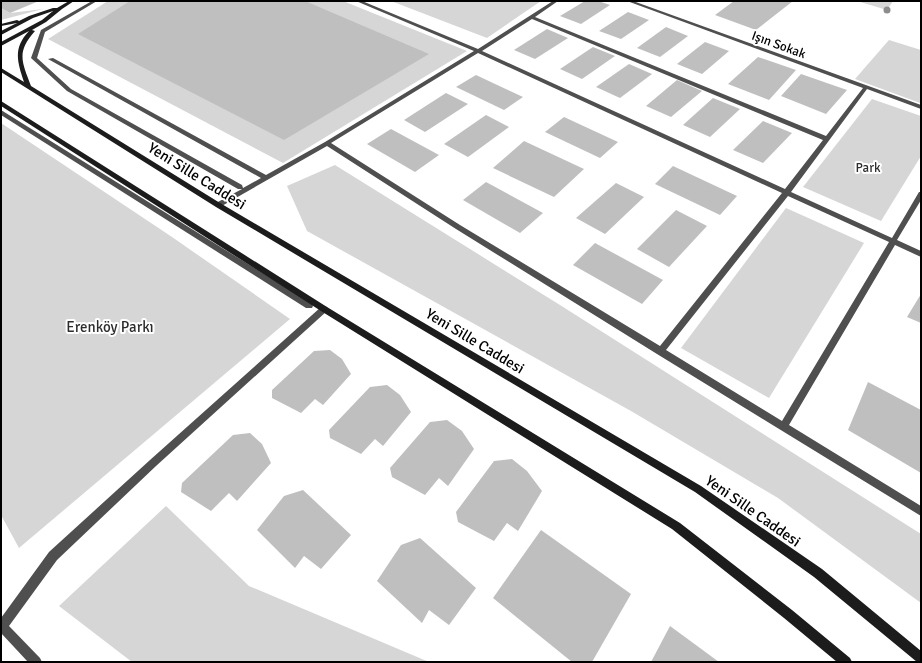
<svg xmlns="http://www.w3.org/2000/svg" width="922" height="663" font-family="Signika,sans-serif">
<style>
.green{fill:#d6d6d6}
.building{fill:#bfbfbf}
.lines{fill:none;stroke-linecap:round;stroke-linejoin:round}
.street{fill:#4f4f4f;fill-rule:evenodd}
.secondary{fill:#1c1c1c;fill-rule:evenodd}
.tree{fill:#8c8c8c}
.labels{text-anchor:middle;stroke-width:4;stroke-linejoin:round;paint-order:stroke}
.far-street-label{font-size:13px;fill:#000;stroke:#fff}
.far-park-label{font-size:13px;fill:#2d2d2d;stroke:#fff}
.street-label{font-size:15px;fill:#000;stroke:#fff}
.park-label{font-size:15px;fill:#2d2d2d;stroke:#fff}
</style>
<rect width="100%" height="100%" fill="#fff"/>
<g class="green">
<polygon points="108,1 343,1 467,51 283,163 48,39"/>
<polygon points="391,1 541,1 487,38"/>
<polygon points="857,1 893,1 887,10"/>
<polygon points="1,8 10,13 43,9 1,20"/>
<polygon points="889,40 921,50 920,103 855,79"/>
<polygon points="872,99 921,116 921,156 881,221 803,187"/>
<polygon points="1,123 172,237 290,319 19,548 1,515"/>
<polygon points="335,165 560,305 921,534 921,603 778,498 631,411 307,231 287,186"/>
<polygon points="786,208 864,243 769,398 681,348"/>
<polygon points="166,506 249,586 429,662 132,662 59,606"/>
</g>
<g class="building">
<polygon points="1,1 39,1 10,13 1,8"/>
<polygon points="130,1 305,1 429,54 284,140 78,34"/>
<polygon points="585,1 598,1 610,5 581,24 560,16"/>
<polygon points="734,1 793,1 756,30 715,15"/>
<polygon points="628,12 649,20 621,39 599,31"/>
<polygon points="666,27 688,36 660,57 637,48"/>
<polygon points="547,29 568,38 535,59 514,50"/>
<polygon points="705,42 729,51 702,74 677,64"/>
<polygon points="593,47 615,56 582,79 560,69"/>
<polygon points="758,57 796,70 769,100 728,84"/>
<polygon points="629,64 652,74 620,98 596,87"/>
<polygon points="801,74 847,90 826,114 781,96"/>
<polygon points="476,75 523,97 504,110 456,87"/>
<polygon points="677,80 702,91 671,117 646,106"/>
<polygon points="446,93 468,104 425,132 404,120"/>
<polygon points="713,98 740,109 710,137 683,125"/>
<polygon points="486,115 509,127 468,157 444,144"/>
<polygon points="564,117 618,142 600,158 545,132"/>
<polygon points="763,121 792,133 763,163 733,150"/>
<polygon points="391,129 439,155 415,172 367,144"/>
<polygon points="524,141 584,169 554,197 493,168"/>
<polygon points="673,166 737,196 720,215 655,184"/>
<polygon points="486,182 543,213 520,233 463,200"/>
<polygon points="616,183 644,197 605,234 576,218"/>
<polygon points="676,210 707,226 669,267 637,249"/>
<polygon points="595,243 663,280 642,304 573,265"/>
<polygon points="921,294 921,323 907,317"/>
<polygon points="330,350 342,359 351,374 323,405 315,399 301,413 272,398 272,390 314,351"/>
<polygon points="868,382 921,410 921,473 848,430"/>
<polygon points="387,385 400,395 411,412 383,446 375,439 361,454 330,438 329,430 370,387"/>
<polygon points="447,420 462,431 474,449 448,486 439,478 425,495 392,477 390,468 430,422"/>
<polygon points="250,433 262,444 271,463 237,501 229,493 211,511 181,492 182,483 233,435"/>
<polygon points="512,459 527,471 542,491 518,531 507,523 494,541 458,522 456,512 494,461"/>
<polygon points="303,490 351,535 321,569 304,556 295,568 257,530 284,496"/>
<polygon points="541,530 631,594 592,662 572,662 493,598"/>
<polygon points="420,538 476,588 449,625 429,610 422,623 377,581 401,545"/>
<polygon points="670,626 719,662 651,662"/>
</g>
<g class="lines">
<g class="street">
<path d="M 92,1 L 97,1 L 45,32 L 37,58 L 71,89 L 242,185 L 243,188 L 261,178 L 48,59 L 53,58 L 266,175 L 325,142 L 474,51 L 356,1 L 362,1 L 478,49 L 553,1 L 558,1 L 535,17 L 826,136 L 863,88 L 627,1 L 633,1 L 921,105 L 921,109 L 867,89 L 791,192 L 892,238 L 919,192 L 921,192 L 921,200 L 897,240 L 921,251 L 921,257 L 895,245 L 789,425 L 921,506 L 921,516 L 657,354 L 456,229 L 327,146 L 220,207 L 216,207 L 216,203 L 242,189 L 238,189 L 67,91 L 31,58 L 41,30 ZM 532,19 L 823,140 L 785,189 L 482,51 ZM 478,53 L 782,193 L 660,346 L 460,225 L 331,143 ZM 788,196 L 889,242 L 782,421 L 666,350 Z"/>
<polygon points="1,110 312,304 313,306 312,308 306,308 1,115"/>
<polygon points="324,306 327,307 328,309 327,311 156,466 57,560 9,626 40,658 42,662 28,662 1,633 1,618 49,552 150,460 321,307"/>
</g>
<g class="secondary">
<path d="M 69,1 L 74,1 L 62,9 L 46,22 L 32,30 L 35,31 C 16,52 22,62 31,86 L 220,203 L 701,486 L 822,569 L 921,651 L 921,662 L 917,662 L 814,577 L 695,492 L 216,207 L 1,72 L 1,68 L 24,82 C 17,61 13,48 29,31 L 1,46 L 1,42 L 42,20 L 53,11 L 33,18 L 1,35 L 1,31 L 17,23 L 1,26 L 1,24 L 17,20 L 19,21 L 29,16 L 53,8 L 57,8 Z"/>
<polygon points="1,101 327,307 680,523 792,610 850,658 852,662 837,662 784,618 672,529 321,311 1,106"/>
</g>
</g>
<circle class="tree" cx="887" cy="10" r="3.5"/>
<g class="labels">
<g class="far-street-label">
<text transform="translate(779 44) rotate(20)" y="5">Işın Sokak</text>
</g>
<g class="far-park-label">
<text x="868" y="172">Park</text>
</g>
<g class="street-label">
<text transform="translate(197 176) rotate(32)" y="5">Yeni Sille Caddesi</text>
<text transform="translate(475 341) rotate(31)" y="5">Yeni Sille Caddesi</text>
<text transform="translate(753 511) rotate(35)" y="5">Yeni Sille Caddesi</text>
</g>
<g class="park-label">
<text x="110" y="332">Erenköy Parkı</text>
</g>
</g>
<rect width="922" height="663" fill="none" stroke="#000000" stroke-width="4"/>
</svg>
